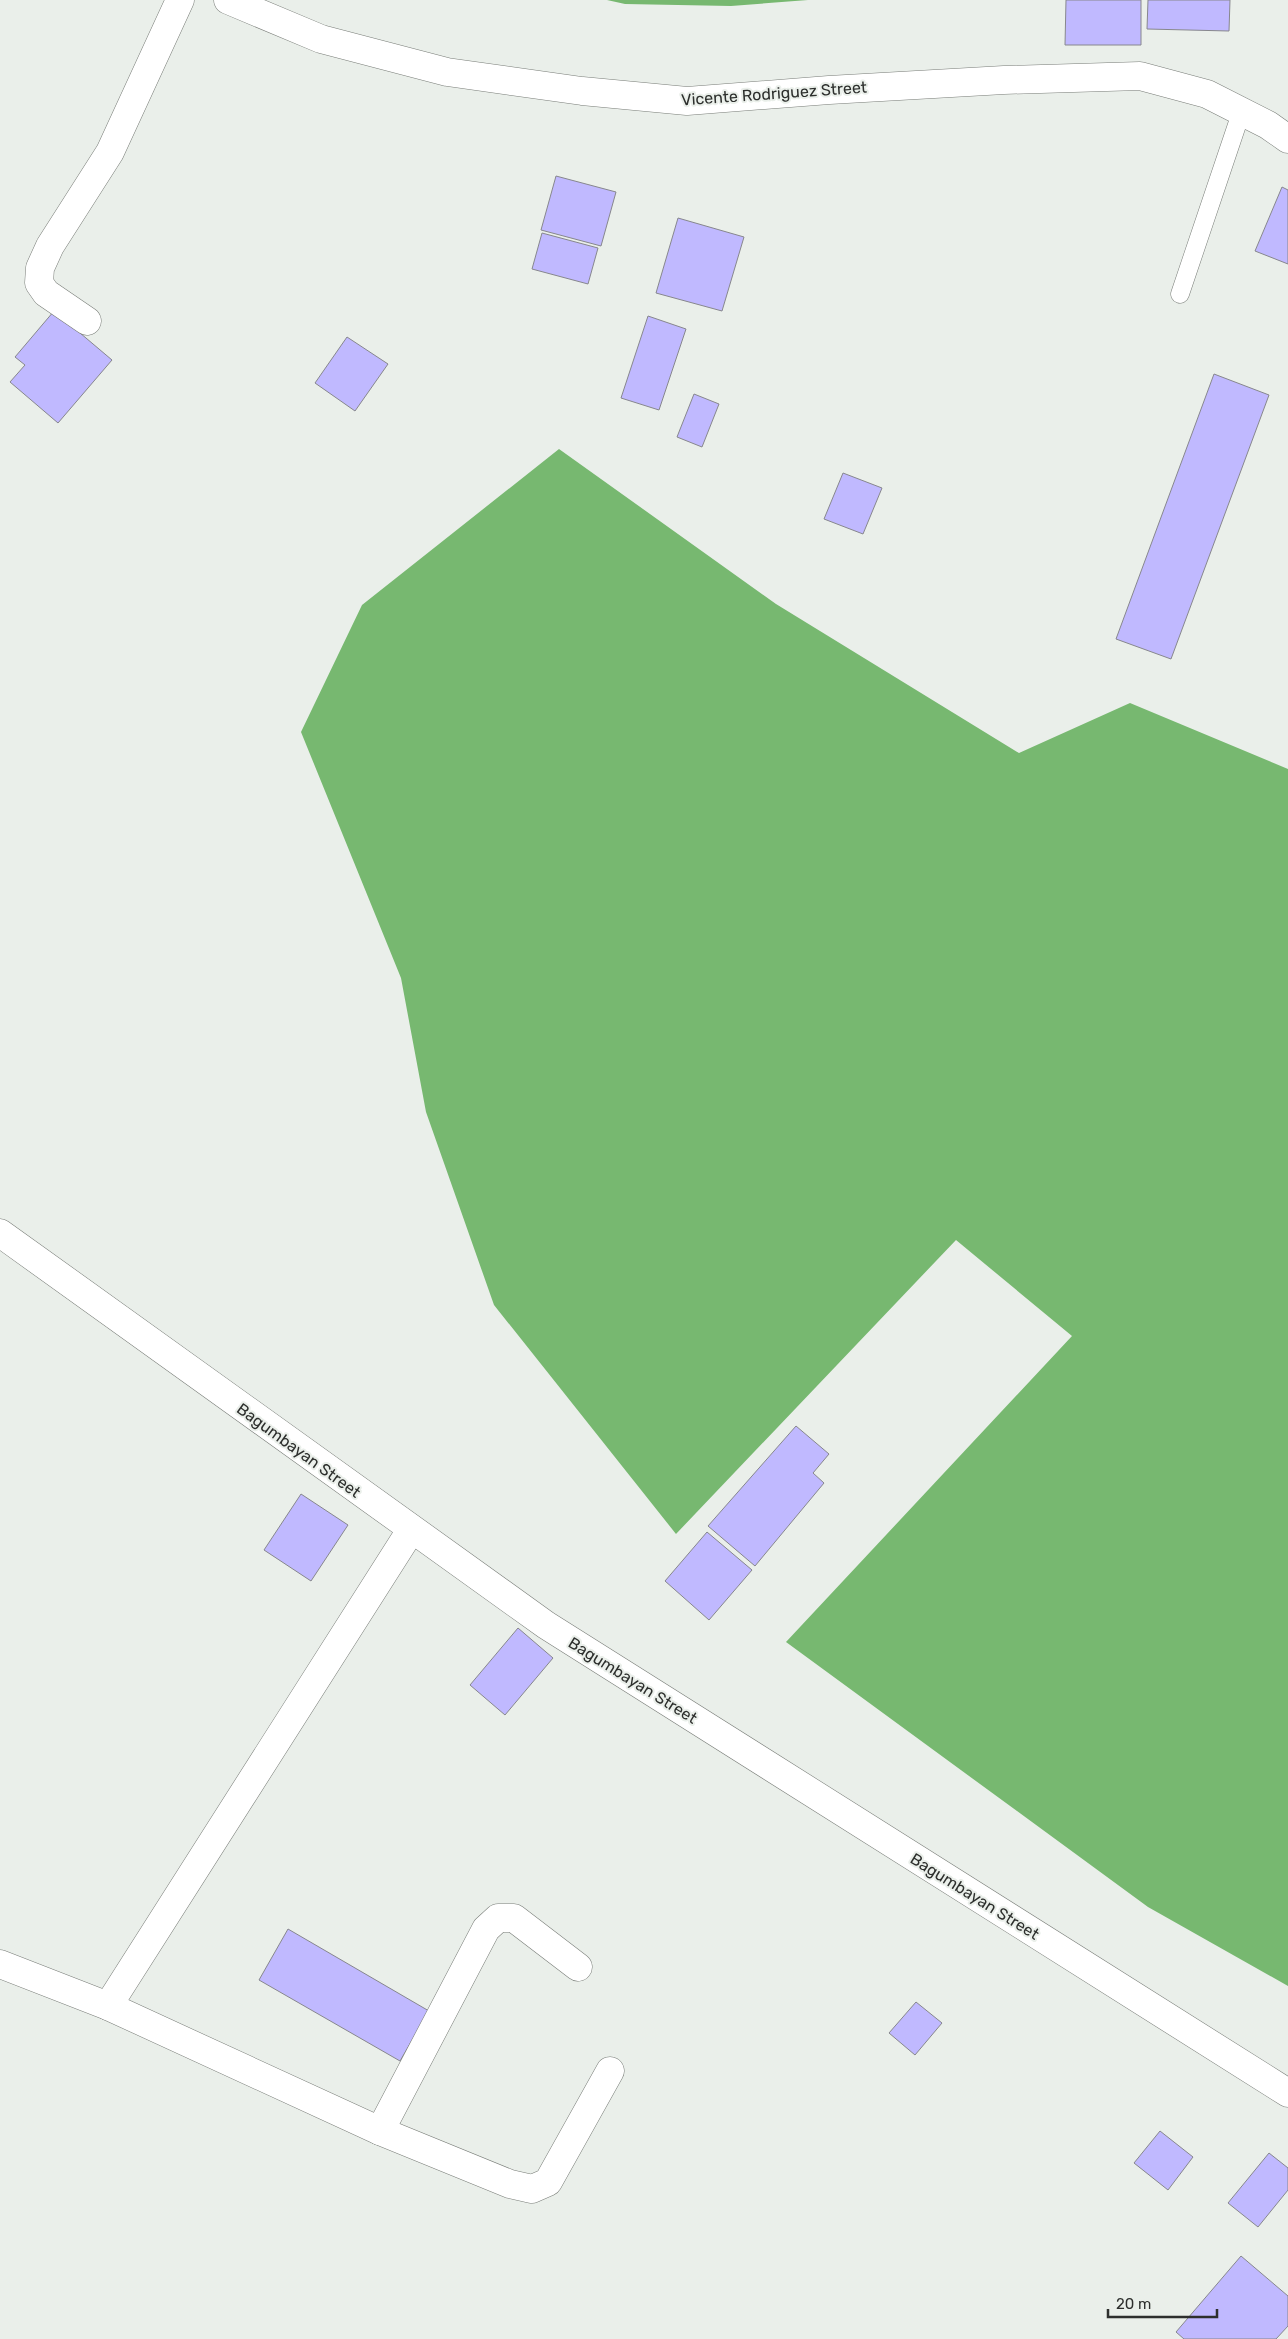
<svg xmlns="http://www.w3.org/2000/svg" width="1288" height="2339" font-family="Rubik,sans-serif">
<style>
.water{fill:#77b870}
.building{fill:#c0b9ff;stroke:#87878d}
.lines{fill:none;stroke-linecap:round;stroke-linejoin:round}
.lane-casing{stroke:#797d78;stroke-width:19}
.street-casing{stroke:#797d78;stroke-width:29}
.secondary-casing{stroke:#797d78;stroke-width:29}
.lane{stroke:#fff;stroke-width:18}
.street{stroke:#fff;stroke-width:28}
.secondary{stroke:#fff;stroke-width:28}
.labels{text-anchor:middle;stroke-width:4;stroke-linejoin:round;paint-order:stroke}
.street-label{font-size:16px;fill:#2d2f2d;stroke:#eaefea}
</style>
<rect width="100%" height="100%" fill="#eaefea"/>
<g class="water">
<polygon points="607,0 808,0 731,6 625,4"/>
<polygon points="559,449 776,604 1019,753 1130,703 1288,769 1288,1986 1148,1907 786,1642 1072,1336 956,1240 676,1534 494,1305 426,1112 401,978 301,732 362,605"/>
</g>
<g class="building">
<polygon points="1066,0 1141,0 1141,45 1065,45"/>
<polygon points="1148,0 1230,0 1229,31 1147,29"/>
<polygon points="556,176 616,192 601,246 541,230"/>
<polygon points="1282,187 1288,190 1288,264 1255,251"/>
<polygon points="678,218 744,237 722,311 656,293"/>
<polygon points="542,233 598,248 588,284 532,269"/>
<polygon points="54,311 112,360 58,423 10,382 25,365 15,357"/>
<polygon points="648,316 686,329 659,410 621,398"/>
<polygon points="347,337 388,364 355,411 315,383"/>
<polygon points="1214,374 1269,395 1171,659 1116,639"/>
<polygon points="694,394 719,404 702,447 677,437"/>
<polygon points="843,473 882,488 863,534 824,519"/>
<polygon points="796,1426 829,1454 813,1473 824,1483 755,1566 708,1526"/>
<polygon points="301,1494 348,1525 311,1581 264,1550"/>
<polygon points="707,1532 752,1570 709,1620 665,1581"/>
<polygon points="518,1628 553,1658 505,1715 470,1685"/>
<polygon points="288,1929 429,2011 400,2061 259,1980"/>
<polygon points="916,2002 942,2023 915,2055 889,2033"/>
<polygon points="1160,2131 1193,2157 1168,2190 1134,2163"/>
<polygon points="1269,2153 1288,2168 1288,2190 1258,2227 1228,2203"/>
<polygon points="1241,2256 1288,2296 1288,2326 1276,2339 1184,2339 1176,2332"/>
</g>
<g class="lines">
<defs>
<polyline id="lane" points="1180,294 1242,110"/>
<g id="street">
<polyline points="228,0 321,39 447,72 582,91 687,101 829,90 1004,80 1140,76 1207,94 1268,125 1288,139"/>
<polyline points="87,321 46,293 39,283 40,268 50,246 110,152 180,0"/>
<polyline points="0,1964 108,2006 380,2131 510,2184 532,2189 548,2182 610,2071"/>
<polyline points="108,2006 411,1530"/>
<polyline points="380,2131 486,1929 498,1918 514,1918 578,1967"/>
</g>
<polyline id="secondary" points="0,1233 546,1625 1288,2093"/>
</defs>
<use href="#lane" class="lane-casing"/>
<use href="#street" class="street-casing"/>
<use href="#secondary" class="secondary-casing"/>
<use href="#lane" class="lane"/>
<use href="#street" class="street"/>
<use href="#secondary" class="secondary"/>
</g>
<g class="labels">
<g class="street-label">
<text transform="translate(774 93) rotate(-4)" y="6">Vicente Rodriguez Street</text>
<text transform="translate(299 1450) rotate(36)" y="6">Bagumbayan Street</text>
<text transform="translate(633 1680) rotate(32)" y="6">Bagumbayan Street</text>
<text transform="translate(975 1896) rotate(32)" y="6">Bagumbayan Street</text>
</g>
</g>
<path d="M1108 2309v8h109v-8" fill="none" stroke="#2d2f2d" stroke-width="2.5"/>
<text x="1116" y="2309" font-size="15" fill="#2d2f2d" stroke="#eaefea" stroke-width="4" paint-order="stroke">20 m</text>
</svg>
